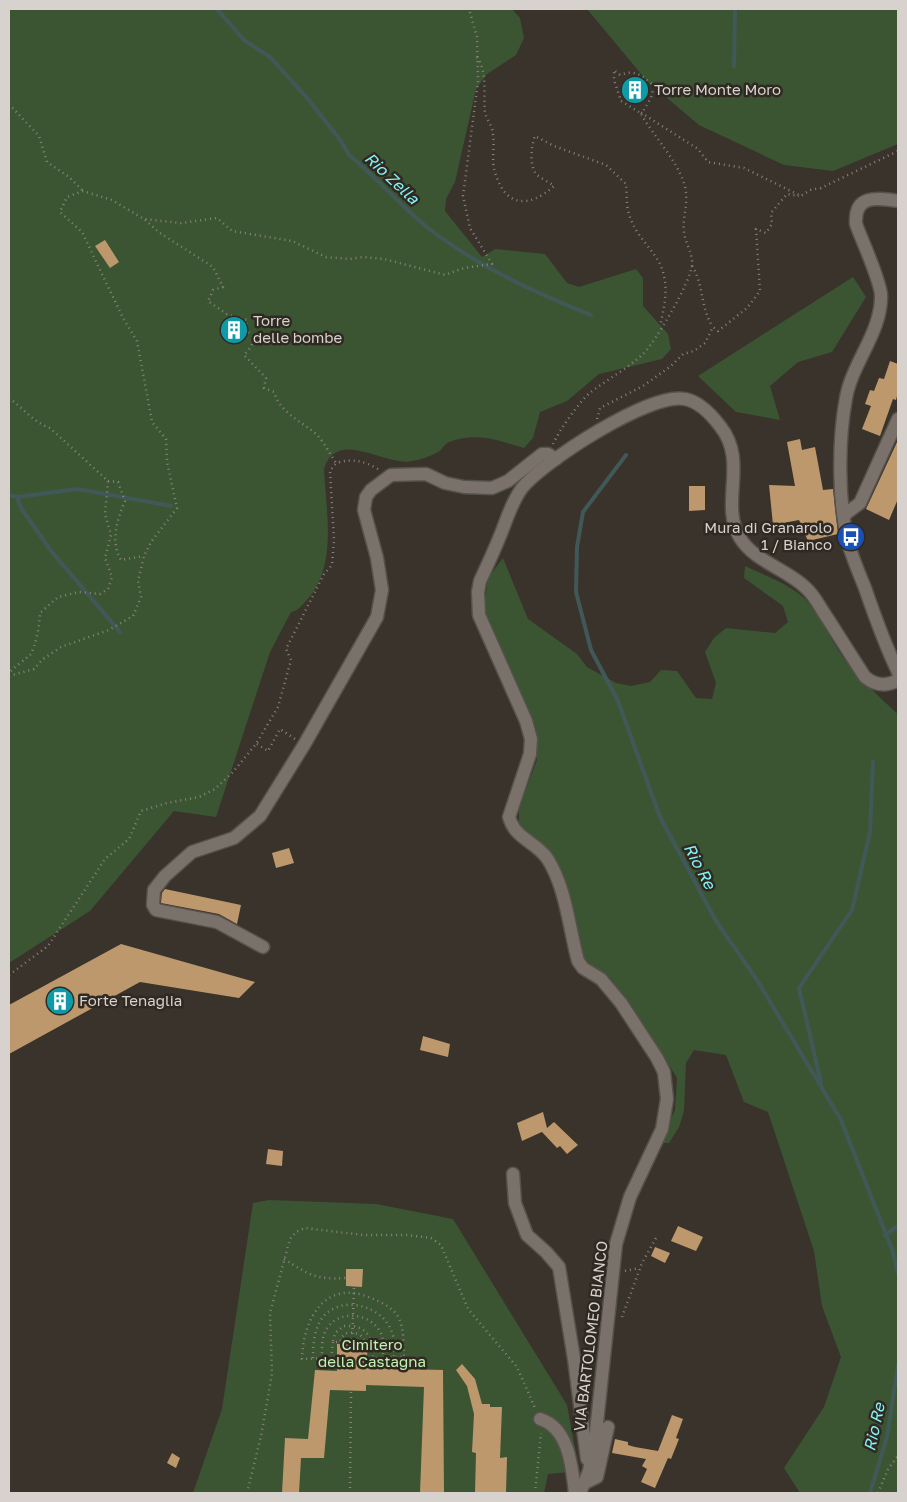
<svg xmlns="http://www.w3.org/2000/svg" width="907" height="1502" font-family="'Golos Text',sans-serif">
<style>
.green{fill:#3b5533}
.lines{fill:none;stroke-linecap:round;stroke-linejoin:round}
.stream{stroke:#405958;stroke-width:4}
.building{fill:#bd986d}
.minor-casing{stroke:#57514c;stroke-width:15}
.path{stroke:#89837d;stroke-width:2.5;stroke-dasharray:1 4;stroke-linecap:butt}
.minor{stroke:#7a726a;stroke-width:12}
.labels{text-anchor:middle;stroke-width:5;stroke-linejoin:round;paint-order:stroke}
.poi-label{font-size:15px;fill:#d7d2ce;stroke:#2f2922;text-anchor:start}
.street-label{font-size:15px;fill:#d7d2ce;stroke:#2f2922}
.park-label{font-size:15px;fill:#c1f4b2;stroke:#2f2922}
.water-label{font-size:16px;font-style:italic;fill:#83f3f4;stroke:#2f2922}
</style>
<rect width="100%" height="100%" fill="#39332b"/>
<g class="green">
<path d="M 9,9 L 512,9 L 520,18 L 524,38 L 516,55 L 487,74 L 476,89 L 455,182 L 446,199 L 445,211 L 482,257 L 495,249 L 545,254 L 567,283 L 579,287 L 636,269 L 643,278 L 643,306 L 668,334 L 671,349 L 662,359 L 599,374 L 567,401 L 540,412 L 533,438 L 524,448 C 496,440 478,432 449,442 C 444,444 442,450 438,452 C 431,456 420,460 412,461 C 385,467 337,427 324,469 C 326,512 338,567 306,601 C 301,606 298,611 291,612 L 270,652 L 216,817 L 174,811 L 90,911 L 9,963 Z"/>
<polygon points="587,9 898,9 898,144 833,171 784,165 699,125 647,81"/>
<polygon points="853,277 866,297 832,352 798,362 770,386 780,420 736,412 698,376"/>
<path d="M 503,558 L 528,619 L 577,654 L 587,667 L 616,683 L 631,686 L 650,682 L 661,670 L 677,671 L 696,698 L 712,699 L 716,683 L 705,652 L 714,638 L 726,628 L 775,633 L 788,622 L 783,606 L 744,578 L 745,566 C 764,575 787,583 803,597 C 822,615 830,641 846,661 C 862,681 880,698 898,714 L 898,1493 L 800,1493 L 784,1468 L 824,1407 L 841,1357 L 822,1306 L 814,1251 L 768,1112 L 744,1102 L 726,1055 L 694,1050 L 686,1063 L 684,1111 L 679,1127 L 669,1143 L 660,1143 L 675,1110 L 677,1078 L 638,1016 L 610,978 L 584,959 L 548,851 L 519,824 L 519,808 L 537,760 L 536,729 L 484,609 L 488,578 Z"/>
<polygon points="269,1200 376,1204 453,1219 567,1405 579,1471 548,1474 544,1493 193,1493 222,1409 253,1203"/>
</g>
<g class="lines">
<g class="stream">
<path d="M 217,9 L 244,40 L 270,57 L 308,99 L 341,141 L 349,155 C 377,178 401,206 428,228 C 477,266 534,292 591,315"/>
<polyline points="734,66 735,9"/>
<polyline points="626,455 583,512 577,547 576,592 591,650 618,701 660,817 716,921 757,980 841,1120 893,1252 898,1273"/>
<polyline points="9,495 17,497 21,508 52,552 120,632"/>
<polyline points="17,497 78,489 171,506"/>
<polyline points="821,1083 799,988 852,910 870,832 873,762"/>
<polyline points="885,1235 898,1226"/>
<polyline points="870,1493 887,1437 898,1365"/>
</g>
</g>
<g class="building">
<circle cx="635" cy="90" r="14"/>
<polygon points="105,240 119,262 110,268 95,246"/>
<polygon points="238,322 245,330 234,338 223,338 223,329 230,323"/>
<polygon points="890,361 898,364 898,392 896,400 893,399 880,436 862,429 871,406 865,404 870,390 874,391 879,378 884,379"/>
<polygon points="800,439 802,450 815,447 823,490 833,489 838,534 808,541 799,520 773,525 769,485 795,486 787,442"/>
<polygon points="898,440 898,499 889,520 866,509"/>
<polygon points="689,486 705,486 705,510 689,511"/>
<polygon points="289,848 294,863 276,868 272,853"/>
<polygon points="165,889 241,905 237,924 219,914 161,903 162,893"/>
<polygon points="121,944 255,982 239,998 140,982 9,1054 9,1005"/>
<polygon points="423,1036 450,1044 448,1057 420,1050"/>
<polygon points="543,1112 547,1128 554,1122 578,1145 567,1154 560,1146 557,1148 542,1132 544,1131 522,1141 517,1123"/>
<polygon points="268,1149 283,1151 282,1166 266,1164"/>
<polygon points="678,1226 703,1237 696,1251 671,1241"/>
<polygon points="655,1247 670,1253 665,1263 651,1256"/>
<polygon points="346,1269 363,1269 362,1287 346,1286"/>
<polygon points="337,1344 368,1345 366,1368 443,1370 444,1493 420,1493 424,1387 366,1385 366,1391 330,1390 324,1458 301,1458 299,1493 282,1493 285,1438 308,1439 315,1370 337,1371"/>
<polygon points="462,1364 475,1379 482,1404 490,1404 490,1407 502,1407 500,1458 507,1457 506,1493 475,1493 476,1453 472,1452 474,1414 467,1386 456,1370"/>
<polygon points="672,1415 683,1419 676,1438 679,1439 671,1459 668,1458 655,1488 641,1482 647,1469 642,1466 646,1459 612,1453 615,1439 628,1442 628,1445 635,1447 658,1451"/>
<polygon points="172,1453 180,1458 176,1468 167,1463"/>
</g>
<g class="lines">
<defs>
<g id="minor">
<path d="M 898,201 C 877,198 854,194 856,224 C 862,241 880,279 881,295 C 882,332 852,363 846,398 C 838,441 838,500 848,542 C 852,557 859,573 865,588 C 875,617 885,645 898,672"/>
<polyline points="844,515 860,503 898,419"/>
<polyline points="263,947 217,922 156,910 153,905 154,890 165,876 192,852 234,838 260,816 304,745 377,617 382,590 377,558 364,510 366,497 371,490 391,475 426,474 445,483 464,487 492,488 508,481 542,454 548,454 556,459"/>
<polyline points="513,1174 515,1203 527,1235 546,1252 559,1267 574,1359 587,1459"/>
<path d="M 540,1419 C 569,1428 572,1467 575,1493"/>
<polyline points="585,1483 597,1477 608,1427"/>
<path d="M 580,1493 L 589,1471 L 596,1432 L 616,1244 L 630,1197 L 662,1129 L 667,1099 L 664,1072 L 657,1058 L 621,1003 L 601,979 L 583,968 L 578,961 C 569,928 566,887 547,858 C 535,841 515,839 509,817 L 530,754 L 531,739 L 526,721 L 479,615 L 478,592 L 480,581 C 487,566 494,551 500,536 C 507,519 511,503 522,488 C 544,461 650,392 685,399 C 700,402 711,414 720,426 C 749,462 719,503 740,538 C 755,562 787,569 806,588 C 815,596 821,609 828,619 C 840,638 852,657 865,677 C 875,685 886,687 898,680"/>
</g>
</defs>
<use href="#minor" class="minor-casing"/>
<g class="path">
<path d="M 477,57 C 488,72 483,95 485,113 C 487,120 493,127 493,134 C 495,146 491,160 495,172 C 505,208 530,208 554,186 C 549,182 542,179 537,175 C 529,167 531,146 535,136 L 554,146 L 606,165 L 626,184 C 627,193 626,205 629,214 C 633,229 644,241 653,253 C 671,276 666,300 660,326"/>
<polyline points="9,104 39,136 47,162 69,177 83,191"/>
<path d="M 639,112 L 621,101 L 614,80 L 614,70 L 620,75 C 635,69 643,76 654,86 L 651,98 L 642,113"/>
<path d="M 145,220 L 160,233 L 213,267 L 223,287 L 213,290 L 208,301 L 228,315 L 247,320 L 246,330 L 254,337 L 251,347 L 244,355 L 266,378 L 264,388 L 274,392 C 281,415 303,421 318,436 C 325,444 330,454 336,463"/>
<path d="M 692,266 C 704,284 700,308 713,327"/>
<path d="M 9,398 C 23,408 33,422 50,428 L 108,481 L 105,514 L 111,535 L 105,558 L 112,577 L 108,589 L 100,594 L 79,592 L 58,597 L 40,613 C 40,622 36,647 30,655 C 28,657 13,668 9,673"/>
<polyline points="597,419 600,408 643,386 671,366 683,354 694,351 705,343 713,327 718,331 747,308 760,291 756,229 766,233 772,224 771,213 787,194 799,196"/>
<path d="M 553,444 C 559,431 580,400 591,392 C 608,379 627,369 643,354 C 655,343 691,281 692,265 C 693,253 685,243 684,232 C 682,215 690,202 684,183 C 675,157 653,136 640,112 L 698,149 L 708,162 L 744,168 L 801,196 L 810,190 L 821,188 L 898,151"/>
<path d="M 108,481 L 118,482 L 125,501 C 117,520 110,541 121,560 L 144,556"/>
<polyline points="9,676 34,669 43,659 61,647 109,630 133,616 141,597 138,581 144,556 151,542 177,508 167,462 166,439 152,422 137,341 123,318 82,232 60,212 67,197 83,191 112,200 144,219 181,223 217,218 232,231 292,241 326,257 350,259 363,257 384,259 445,275 464,268 492,264 470,228 463,196 478,82 477,37 469,9"/>
<polyline points="257,744 268,751 280,729 295,739"/>
<path d="M 9,975 L 48,946 L 105,859 L 129,839 L 141,811 L 167,803 L 199,797 L 215,789 L 233,772 L 256,744 L 278,707 L 291,660 L 286,649 L 324,574 L 332,565 L 334,540 L 330,471 L 336,463 C 353,458 364,461 378,469"/>
<path d="M 284,1259 C 310,1275 315,1280 346,1278"/>
<polyline points="625,1271 639,1268"/>
<polyline points="622,1317 642,1263 656,1238"/>
<path d="M 344,1326 C 357,1325 368,1329 372,1343 L 365,1342 C 362,1333 353,1331 344,1334 L 340,1342 L 333,1342 L 335,1333 Z"/>
<path d="M 333,1342 L 331,1358 L 302,1359 C 303,1319 325,1278 371,1298 C 381,1302 391,1307 397,1315 C 405,1327 403,1344 404,1357 L 373,1358 L 372,1343"/>
<polyline points="352,1344 354,1286"/>
<path d="M 313,1358 C 313,1345 314,1328 323,1317 C 341,1295 381,1305 391,1330 C 395,1338 394,1348 394,1357"/>
<path d="M 322,1358 C 322,1348 321,1336 328,1327 C 340,1310 368,1313 379,1330 C 385,1338 383,1349 383,1357"/>
<polyline points="247,1493 261,1436 272,1374 270,1313 290,1239 296,1232 305,1228 363,1235 408,1235 431,1238 441,1245 468,1309 517,1367 535,1408"/>
<polyline points="350,1493 351,1391"/>
<polyline points="535,1493 541,1433"/>
<polyline points="878,1493 888,1469 898,1456"/>
</g>
<use href="#minor" class="minor"/>
</g>
<defs>
<symbol id="building-disc" viewBox="-11 -11 22 22"><circle r="9.5" fill="#0f9aa8" stroke="#2f2922"/><path d="M-4-6H4V6H1V3H-1V6H-4ZM-2.5-4.3h1.7v1.8h-1.7ZM.8-4.3h1.7v1.8H.8ZM-2.5-1h1.7V.8h-1.7ZM.8-1h1.7V.8H.8Z" fill="#fff"/></symbol>
<symbol id="bus-disc" viewBox="-11 -11 22 22"><circle r="9.5" fill="#1a4fb4" stroke="#2f2922"/><path d="M-5-6H5V4H4V6H2V4H-2V6H-4V4H-5ZM-3.5-4V0h7V-4ZM-3.5 1.2v1.5H-2V1.2ZM2 1.2v1.5H3.5V1.2Z" fill="#fff"/></symbol>
</defs>
<g fill-rule="evenodd">
<use href="#building-disc" x="619" y="74" width="32" height="32"/>
<use href="#building-disc" x="218" y="314" width="32" height="32"/>
<use href="#bus-disc" x="835" y="521" width="32" height="32"/>
<use href="#building-disc" x="44" y="985" width="32" height="32"/>
</g>
<g class="labels">
<g class="poi-label">
<text x="654" y="95">Torre Monte Moro</text>
<text x="253" y="326">Torre<tspan x="253" dy="17">delle bombe</tspan></text>
<text x="832" y="533" text-anchor="end">Mura di Granarolo<tspan x="832" dy="17">1 / Bianco</tspan></text>
<text x="79" y="1006">Forte Tenaglia</text>
</g>
<g class="street-label">
<text transform="translate(591 1336) rotate(-83)" y="5">VIA BARTOLOMEO BIANCO</text>
</g>
<g class="park-label">
<text x="372" y="1350">Cimitero<tspan x="372" dy="17">della Castagna</tspan></text>
</g>
<g class="water-label">
<text transform="translate(392 178) rotate(43)" y="6">Rio Zella</text>
<text transform="translate(700 866) rotate(62)" y="6">Rio Re</text>
<text transform="translate(874 1427) rotate(-78)" y="6">Rio Re</text>
</g>
</g>
<rect width="907" height="1502" fill="none" stroke="#d7d2ce" stroke-width="20"/>
</svg>
